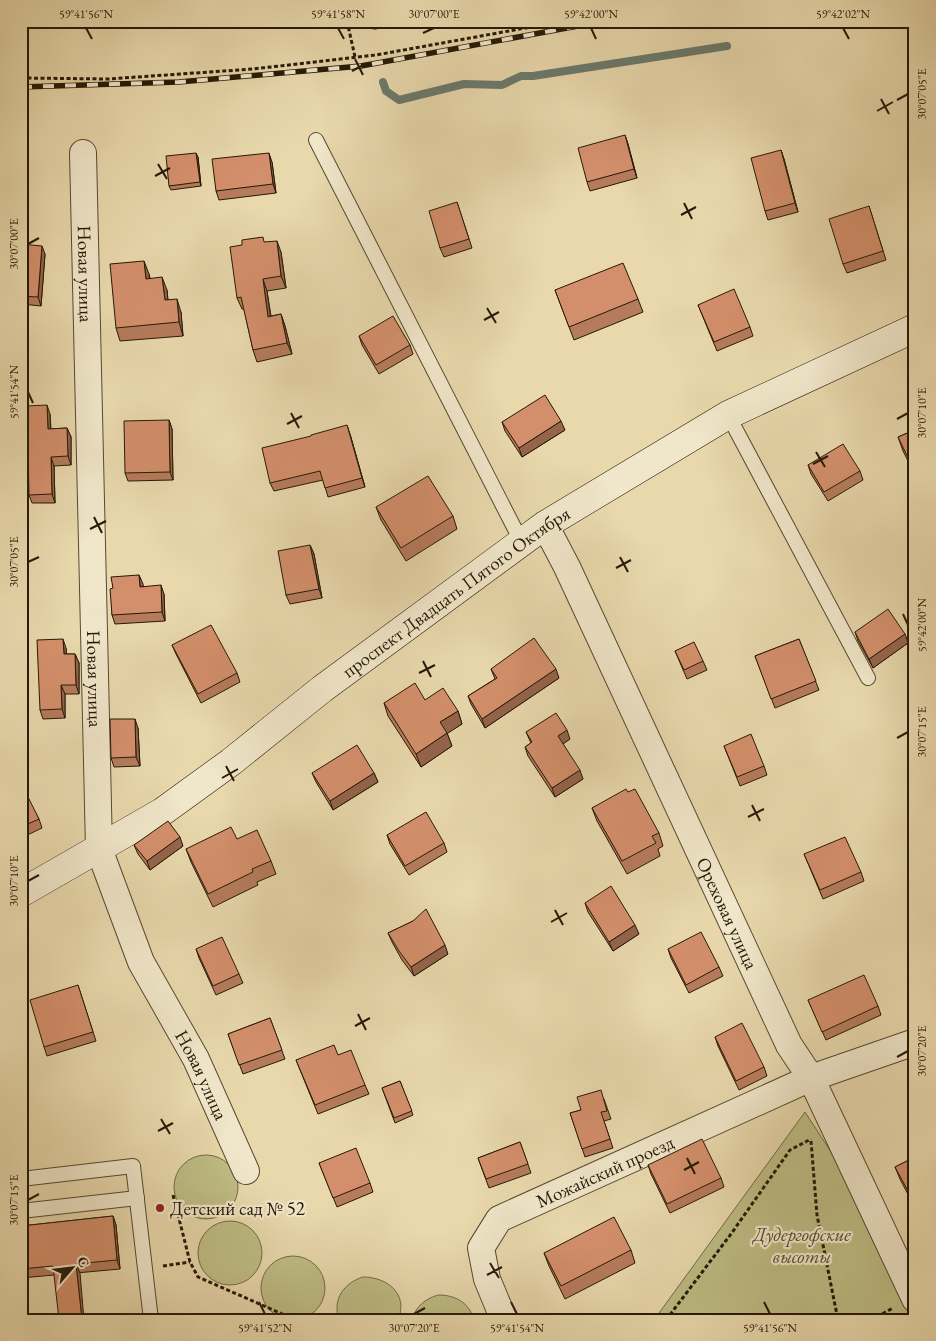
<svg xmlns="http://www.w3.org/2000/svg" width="936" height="1341" font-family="'EB Garamond',serif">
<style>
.park{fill:#bebc84;stroke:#726a46}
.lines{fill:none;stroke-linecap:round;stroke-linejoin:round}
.stream{stroke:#6a796c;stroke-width:8}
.lane-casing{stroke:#564930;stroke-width:16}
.street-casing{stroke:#564930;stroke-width:28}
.secondary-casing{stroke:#261907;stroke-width:29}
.path{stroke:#261907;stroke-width:3;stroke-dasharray:4 2.5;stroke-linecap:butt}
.lane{stroke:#f0e6c9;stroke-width:14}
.street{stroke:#f0e6c9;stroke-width:26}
.secondary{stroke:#f0e6c9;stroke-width:28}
.rail-casing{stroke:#261907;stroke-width:5.5}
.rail{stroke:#f0e6c9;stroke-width:4;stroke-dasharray:11;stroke-linecap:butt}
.wall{fill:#b57b5c;stroke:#261907}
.shaded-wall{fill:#94644b;stroke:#261907}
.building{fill:#d38f6b;stroke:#261907}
.ticks{fill:none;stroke:#261907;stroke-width:2}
.poi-dot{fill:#8f2418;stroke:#f0e6c9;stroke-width:2}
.labels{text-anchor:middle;stroke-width:4.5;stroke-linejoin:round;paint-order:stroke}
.street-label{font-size:19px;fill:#261907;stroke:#f0e6c9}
.poi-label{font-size:19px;fill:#261907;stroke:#f0e6c9;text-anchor:start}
.park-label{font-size:19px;font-style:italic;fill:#544a2c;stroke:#f0e6c9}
.neatline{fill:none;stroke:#261907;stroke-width:2}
.ticks-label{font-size:12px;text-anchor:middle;fill:#261907}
</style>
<rect width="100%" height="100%" fill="#e8d8ac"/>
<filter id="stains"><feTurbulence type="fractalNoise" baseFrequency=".004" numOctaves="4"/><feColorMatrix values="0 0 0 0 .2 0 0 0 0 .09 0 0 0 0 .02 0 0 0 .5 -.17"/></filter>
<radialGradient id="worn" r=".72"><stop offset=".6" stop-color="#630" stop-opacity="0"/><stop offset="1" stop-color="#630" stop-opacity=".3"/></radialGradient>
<g class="park">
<polygon points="805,1112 915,1281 915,1320 654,1320"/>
<circle cx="206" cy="1187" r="32"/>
<circle cx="230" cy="1253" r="32"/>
<circle cx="293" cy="1288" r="32"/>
<path d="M 363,1277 C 387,1277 409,1294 398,1320 L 339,1320 C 332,1299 344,1283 363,1277 Z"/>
<path d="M 438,1295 C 455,1295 469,1302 474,1320 L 412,1320 C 416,1306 425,1299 438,1295 Z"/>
</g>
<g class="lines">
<g class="stream">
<polyline points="374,21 375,26"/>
<polyline points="383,82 386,91 399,100 464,84 502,85 521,76 533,76 727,46"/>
</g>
<defs>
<g id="lane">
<polyline points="316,140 521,541"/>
<polyline points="728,415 868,678"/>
<polyline points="21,1179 133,1166 151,1320"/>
<polyline points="21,1211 137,1198"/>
</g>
<g id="street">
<path id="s1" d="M 83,153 L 99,849 L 141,962 L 196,1059 L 246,1171"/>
<path id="s2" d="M 545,525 L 567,567 L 789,1045 L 811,1078 L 915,1299"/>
<path id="s3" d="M 504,1320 L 487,1279 L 481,1248 L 499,1219 L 811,1078 L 915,1042"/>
</g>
<g id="secondary">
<path id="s4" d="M 21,893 L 162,812 L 231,762 L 322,689 L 545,525 L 728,415 L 915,328"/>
</g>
</defs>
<use href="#lane" class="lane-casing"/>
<use href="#street" class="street-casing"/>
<use href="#secondary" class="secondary-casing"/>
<g class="path">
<polyline points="347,21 355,57"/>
<polyline points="21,78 108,79 253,69 376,55 564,21"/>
<polyline points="811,1141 817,1215 838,1320"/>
<polyline points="173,1195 190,1262 198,1277 296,1320"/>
<polyline points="163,1266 190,1262"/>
<polyline points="666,1320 731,1234 790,1150 811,1139"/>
<polyline points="871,1320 893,1308"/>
</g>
<use href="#lane" class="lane"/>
<use href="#street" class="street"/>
<use href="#secondary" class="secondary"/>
<defs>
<polyline id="rail" points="21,87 179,82 361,66 605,21"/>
</defs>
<use href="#rail" class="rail-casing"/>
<use href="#rail" class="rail"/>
</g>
<g class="wall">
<polygon points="625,135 628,144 637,178 590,191 587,182"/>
<polygon points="781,150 784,159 798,212 768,220 765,211"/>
<polygon points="198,157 201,186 171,190 169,186"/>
<polygon points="272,162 276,193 219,200 216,191"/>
<polygon points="457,202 472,248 444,257 440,248"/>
<polygon points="869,206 886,260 847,273 843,264"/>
<polygon points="265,242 281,252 286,288 267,291 271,316 281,314 285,326 292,354 257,362 253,350 244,309 242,309 237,298"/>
<polygon points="21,244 45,254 41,306 21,304"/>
<polygon points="149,274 150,278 167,290 168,300 181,312 183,336 120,341 116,328"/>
<polygon points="555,290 638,299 643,312 574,340"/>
<polygon points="698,305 750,327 753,336 717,351"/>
<polygon points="359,336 410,345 413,354 379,374 362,345"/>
<polygon points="50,414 51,429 67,428 71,437 71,465 54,466 55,503 32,503 29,495"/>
<polygon points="915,416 915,475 903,451 898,437 914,430 910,419"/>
<polygon points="169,420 172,429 173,480 128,481 125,473"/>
<polygon points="502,422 565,430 522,457 505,431"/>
<polygon points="350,434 365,487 328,497 323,480 274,491 270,483"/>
<polygon points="808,465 860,471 863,480 828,501 811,474"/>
<polygon points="376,507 453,516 457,529 406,561 381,520"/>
<polygon points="310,545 314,554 322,598 290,604 286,595"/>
<polygon points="139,575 143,586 164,594 165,621 115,624 112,615 113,588"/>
<polygon points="855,632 905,634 908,643 873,668 858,641"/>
<polygon points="799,639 819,690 775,708 755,656"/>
<polygon points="172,645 237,673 240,682 201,703 176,654"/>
<polygon points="66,648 66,654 75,654 79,663 79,694 65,694 65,718 43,719 40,710"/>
<polygon points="675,651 703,661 707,670 687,679"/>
<polygon points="491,669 559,678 485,728 471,704 468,696 495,679"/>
<polygon points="425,700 458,711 462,724 447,733 452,746 421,767 388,716 384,703"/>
<polygon points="138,728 140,766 114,767 111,758"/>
<polygon points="526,732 570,739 563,744 583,779 555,797 528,756 525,747 531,743"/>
<polygon points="724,746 764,766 767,775 740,786"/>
<polygon points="312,773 374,773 378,782 333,810 316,782"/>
<polygon points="21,788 39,819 42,828 21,838"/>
<polygon points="628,792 659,833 663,846 658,849 660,856 627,874 597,821 592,808"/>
<polygon points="387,835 444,843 447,852 409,875 390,844"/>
<polygon points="237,839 271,861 276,874 257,882 258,885 213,907 191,862 186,849"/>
<polygon points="134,845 183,846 150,870 138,854"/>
<polygon points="804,854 861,872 864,881 823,899"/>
<polygon points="585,903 639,934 613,951 588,912"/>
<polygon points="413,921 448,954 414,976 402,960 392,942 388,933"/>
<polygon points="196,949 239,974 243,983 216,995 199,958"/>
<polygon points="668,949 719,967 723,976 689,993 671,958"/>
<polygon points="78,985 96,1041 47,1056 44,1047"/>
<polygon points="808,1000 878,1006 881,1015 826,1040"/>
<polygon points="270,1018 285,1059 243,1074 228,1034"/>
<polygon points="715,1037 764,1067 767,1076 739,1090 718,1046"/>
<polygon points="338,1055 365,1085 369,1094 318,1114 296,1060"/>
<polygon points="400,1081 413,1115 395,1123 382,1088"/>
<polygon points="604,1099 611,1119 604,1121 613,1148 585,1157 570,1113 581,1110"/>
<polygon points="520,1142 531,1173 489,1188 478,1158"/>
<polygon points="915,1157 915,1208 900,1179 895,1167"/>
<polygon points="319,1163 370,1183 373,1192 337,1207"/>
<polygon points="648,1165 721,1178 724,1187 670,1213 651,1174"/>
<polygon points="113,1216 116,1225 120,1269 21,1278 21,1226"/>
<polygon points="631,1250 635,1263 565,1299 549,1266 544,1253"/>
</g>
<g class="shaded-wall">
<polygon points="625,135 628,144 637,178 634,169"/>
<polygon points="781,150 784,159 798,212 795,203"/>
<polygon points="196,153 198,157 201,186 200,182"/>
<polygon points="269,153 272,162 276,193 273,184"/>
<polygon points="277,241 281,252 286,288 281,276"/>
<polygon points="42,246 45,254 41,306 38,297"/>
<polygon points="144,261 149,274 151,292 146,279"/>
<polygon points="162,277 167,290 169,313 165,300"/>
<polygon points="263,279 267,291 272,328 268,317"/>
<polygon points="177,299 181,312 183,336 179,322"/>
<polygon points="281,314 285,326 292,354 287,343"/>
<polygon points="47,405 50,414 51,438 48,429"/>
<polygon points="169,420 172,429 173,480 170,472"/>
<polygon points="561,421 565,430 522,457 519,448"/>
<polygon points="347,425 350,434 365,487 362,478"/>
<polygon points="67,428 71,437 71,465 68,456"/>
<polygon points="51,457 54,466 55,503 52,494"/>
<polygon points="310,545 314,554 322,598 319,589"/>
<polygon points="139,575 143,584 144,595 140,587"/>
<polygon points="161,585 164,594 165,621 162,612"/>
<polygon points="905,634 908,643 873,668 869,659"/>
<polygon points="63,639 66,648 67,663 64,654"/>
<polygon points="75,654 79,663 79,694 76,685"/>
<polygon points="556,669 559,678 485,728 482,719"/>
<polygon points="61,685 65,694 65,718 62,709"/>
<polygon points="458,711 462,724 445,735 440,722"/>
<polygon points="135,719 138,728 140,766 136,757"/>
<polygon points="567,730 570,739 561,745 558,736"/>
<polygon points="447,733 452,746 421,767 416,754"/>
<polygon points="580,770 583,779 555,797 552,788"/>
<polygon points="374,773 378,782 333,810 330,801"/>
<polygon points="180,837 183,846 150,870 147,861"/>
<polygon points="635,925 639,934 613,951 609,942"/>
<polygon points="445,945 448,954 414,976 411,967"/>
<polygon points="113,1216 116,1225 120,1269 117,1260"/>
<polygon points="76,1264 80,1273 84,1320 82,1320"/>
</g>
<g class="building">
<polygon points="625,135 634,169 587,182 578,148"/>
<polygon points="781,150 795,203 765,211 751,158"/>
<polygon points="196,153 200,182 169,186 166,156"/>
<polygon points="269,153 273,184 216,191 212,159"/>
<polygon points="457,202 469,239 440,248 429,211"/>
<polygon points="869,206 883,251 843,264 829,219"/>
<polygon points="263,237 264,242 277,241 281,276 263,279 268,317 281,314 287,343 253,350 241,297 237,298 230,247 242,245 242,240"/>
<polygon points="21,244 42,246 38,297 21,296"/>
<polygon points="144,261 146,279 162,277 165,300 177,299 179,322 116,328 110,264"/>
<polygon points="623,263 638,299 569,327 555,290"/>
<polygon points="734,289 750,327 714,342 698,305"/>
<polygon points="393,316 410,345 376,365 359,336"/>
<polygon points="545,395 561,421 519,448 502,422"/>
<polygon points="47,405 48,429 67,428 68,456 51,457 52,494 29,495 27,406"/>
<polygon points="915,416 915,427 910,419"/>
<polygon points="169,420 170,472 125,473 124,421"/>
<polygon points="347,425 362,478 325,488 320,471 270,483 262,448 311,436 311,435"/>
<polygon points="915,430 915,472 898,437"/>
<polygon points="843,444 860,471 824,492 808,465"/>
<polygon points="428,476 453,516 401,548 376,507"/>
<polygon points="310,545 319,589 286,595 278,551"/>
<polygon points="139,575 140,587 161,585 162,612 112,615 110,589 113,588 111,577"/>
<polygon points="888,609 905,634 869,659 855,632"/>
<polygon points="211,625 237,673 198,694 172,645"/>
<polygon points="534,638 556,669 482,719 468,696 497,678 491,669"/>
<polygon points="63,639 64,654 75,654 76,685 61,685 62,709 40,710 37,640"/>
<polygon points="799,639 816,681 771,699 755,656"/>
<polygon points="694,642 703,661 684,670 675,651"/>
<polygon points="415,683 425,700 443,688 458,711 440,722 447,733 416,754 384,703"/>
<polygon points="556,713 567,730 558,736 580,770 552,788 525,747 532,742 526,732"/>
<polygon points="110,719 135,719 136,757 111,758"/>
<polygon points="751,734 764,766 737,777 724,746"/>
<polygon points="357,745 374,773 330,801 312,773"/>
<polygon points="23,787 39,819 21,827 21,788"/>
<polygon points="626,789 628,792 635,789 659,833 652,836 656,843 622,861 592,808"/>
<polygon points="426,812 444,843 405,866 387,835"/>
<polygon points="168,821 180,837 147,861 134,845"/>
<polygon points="231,827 237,839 257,830 271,861 252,869 253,872 208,894 186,849"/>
<polygon points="845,837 861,872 820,890 804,854"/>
<polygon points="611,886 635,925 609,942 585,903"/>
<polygon points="426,909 445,945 411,967 399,951 388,933 413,921"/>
<polygon points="701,932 719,967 686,985 668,949"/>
<polygon points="222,937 239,974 213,986 196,949"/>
<polygon points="864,975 878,1006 822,1032 808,1000"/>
<polygon points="78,985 93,1032 44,1047 30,1000"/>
<polygon points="270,1018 282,1050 239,1065 228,1034"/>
<polygon points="742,1023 764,1067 736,1081 715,1037"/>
<polygon points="334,1045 338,1055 351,1050 365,1085 315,1105 296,1060"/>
<polygon points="400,1081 412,1111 394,1118 382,1088"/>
<polygon points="601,1090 607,1111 601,1112 610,1139 582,1149 570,1113 581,1110 577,1097"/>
<polygon points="702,1139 721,1178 667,1204 648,1165"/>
<polygon points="520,1142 528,1164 486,1179 478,1158"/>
<polygon points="356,1148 370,1183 333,1198 319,1163"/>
<polygon points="915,1157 915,1204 895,1167"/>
<polygon points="113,1216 117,1260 76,1264 82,1320 59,1320 53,1266 21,1269 21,1226"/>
<polygon points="614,1217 631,1250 561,1286 544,1253"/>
</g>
<path class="ticks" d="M 86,28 L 92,39M 338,28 L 344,39M 591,28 L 596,39M 843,28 L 849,39M 423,33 L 434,28M 355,59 L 363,75M 352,71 L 367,63M 881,99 L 889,114M 897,100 L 908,94M 877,111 L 893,102M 158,164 L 167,179M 155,176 L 170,168M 684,203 L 692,219M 681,215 L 696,207M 28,244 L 39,238M 487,308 L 496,323M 484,320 L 499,312M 28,392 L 33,403M 291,413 L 299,428M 897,419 L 908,413M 287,424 L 302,416M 816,452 L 825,467M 813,464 L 828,456M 94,517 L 102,533M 90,529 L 106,521M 620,557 L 628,572M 28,562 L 39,557M 616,568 L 631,560M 903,614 L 908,625M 423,661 L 431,677M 419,673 L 435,665M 897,738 L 908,732M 226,766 L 234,781M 222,778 L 238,769M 752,805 L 760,821M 748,817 L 764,809M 28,881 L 39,875M 555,910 L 563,925M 551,922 L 567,913M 358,1014 L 366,1030M 355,1026 L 370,1018M 897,1057 L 908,1051M 161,1119 L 170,1134M 158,1131 L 173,1123M 687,1158 L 695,1174M 684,1170 L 699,1162M 28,1200 L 39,1194M 490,1263 L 499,1278M 487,1275 L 502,1267M 259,1302 L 265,1314M 511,1302 L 517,1314M 764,1302 L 770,1314M 414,1314 L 425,1308"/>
<circle class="poi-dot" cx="160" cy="1208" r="5"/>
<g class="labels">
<g class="street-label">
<text dy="7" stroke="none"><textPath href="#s1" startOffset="121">Новая улица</textPath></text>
<text dy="7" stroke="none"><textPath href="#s4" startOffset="530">проспект Двадцать Пятого Октября</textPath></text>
<text dy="7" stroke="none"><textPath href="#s1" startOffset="526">Новая улица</textPath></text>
<text dy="7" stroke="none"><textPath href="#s2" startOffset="429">Ореховая улица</textPath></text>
<text dy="7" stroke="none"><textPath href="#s1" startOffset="945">Новая улица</textPath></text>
<text dy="7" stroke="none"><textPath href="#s3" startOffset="226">Можайский проезд</textPath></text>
</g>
<g class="poi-label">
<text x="170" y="1215">Детский сад № 52</text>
</g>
<g class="park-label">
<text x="802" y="1241">Дудергофские<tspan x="802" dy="22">высоты</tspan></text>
</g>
</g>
<rect width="936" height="1341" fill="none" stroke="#e8d8ac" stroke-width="55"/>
<g transform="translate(72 1268) rotate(62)" stroke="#f0e6c9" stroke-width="4" paint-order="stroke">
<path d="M0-4L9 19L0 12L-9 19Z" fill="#261907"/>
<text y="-8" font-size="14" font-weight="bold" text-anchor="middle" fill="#261907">С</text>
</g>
<rect x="28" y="28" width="880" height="1286" class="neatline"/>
<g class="ticks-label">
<text x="86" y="18">59°41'56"N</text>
<text x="338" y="18">59°41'58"N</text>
<text x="434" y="18">30°07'00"E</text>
<text x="591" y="18">59°42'00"N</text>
<text x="843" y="18">59°42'02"N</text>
<text transform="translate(922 94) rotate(-90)" y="4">30°07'05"E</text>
<text transform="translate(14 244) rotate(-90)" y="4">30°07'00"E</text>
<text transform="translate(14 392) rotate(-90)" y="4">59°41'54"N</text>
<text transform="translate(922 413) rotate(-90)" y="4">30°07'10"E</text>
<text transform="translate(14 562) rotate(-90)" y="4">30°07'05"E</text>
<text transform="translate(922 625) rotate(-90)" y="4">59°42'00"N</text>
<text transform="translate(922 732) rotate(-90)" y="4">30°07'15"E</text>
<text transform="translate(14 881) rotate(-90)" y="4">30°07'10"E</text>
<text transform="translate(922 1051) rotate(-90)" y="4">30°07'20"E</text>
<text transform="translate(14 1200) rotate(-90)" y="4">30°07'15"E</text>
<text x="265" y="1332">59°41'52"N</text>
<text x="414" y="1332">30°07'20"E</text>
<text x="517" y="1332">59°41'54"N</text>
<text x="770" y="1332">59°41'56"N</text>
</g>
<rect width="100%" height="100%" filter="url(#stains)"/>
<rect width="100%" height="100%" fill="url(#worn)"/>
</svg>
